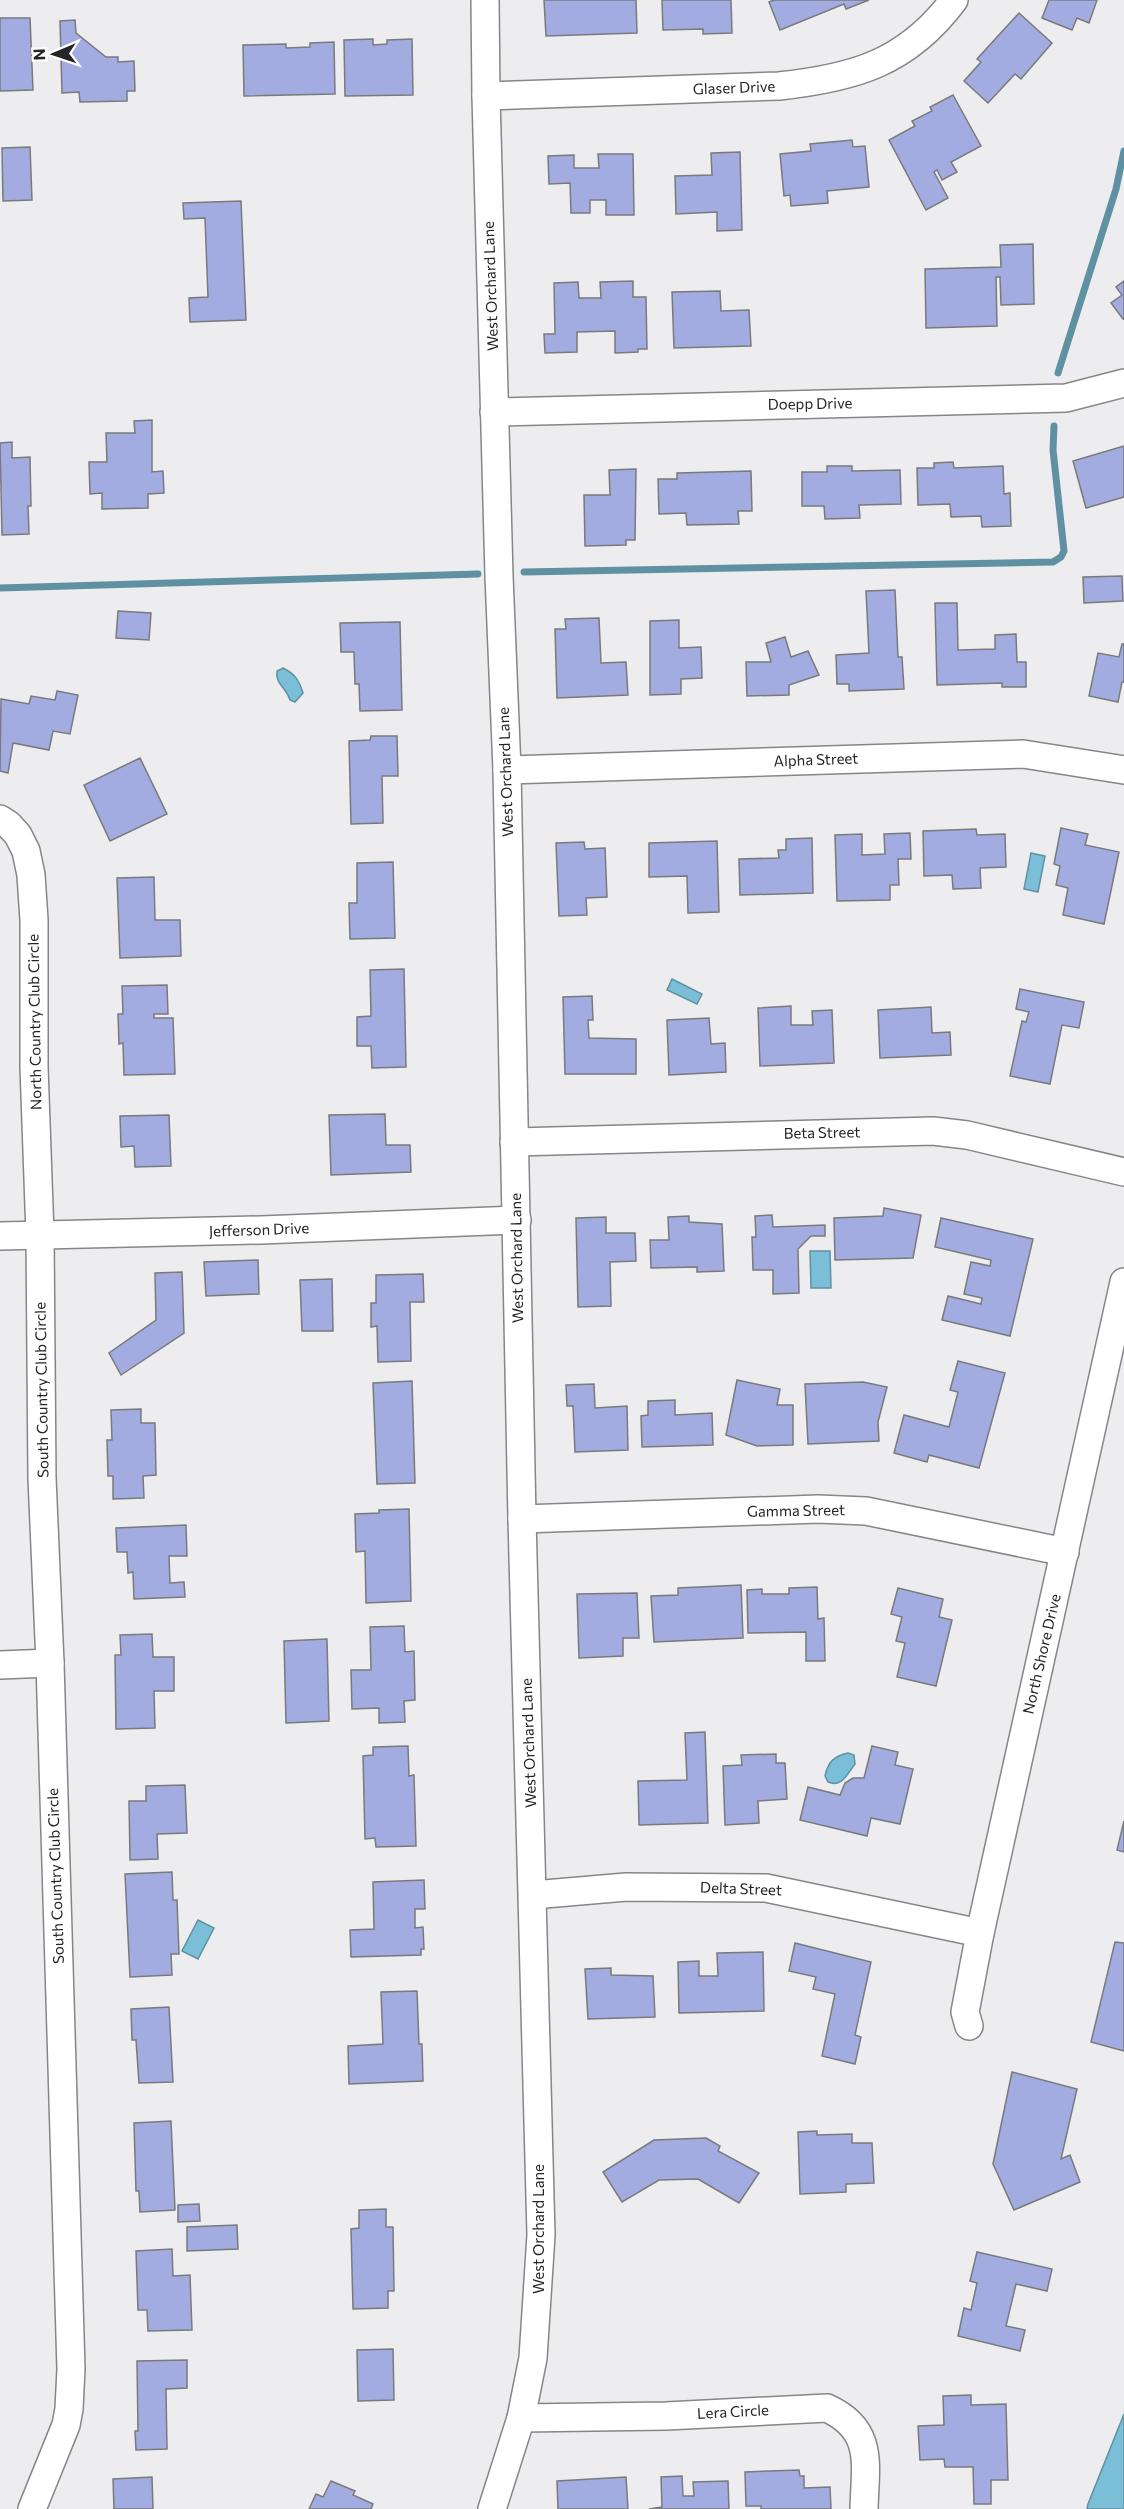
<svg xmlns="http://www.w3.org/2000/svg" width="1124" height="2509" font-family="Commissioner,sans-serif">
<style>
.water{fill:#7abfd7;stroke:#6091a2;stroke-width:1.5}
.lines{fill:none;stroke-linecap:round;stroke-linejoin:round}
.stream{stroke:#6091a2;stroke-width:7}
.building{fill:#a2ace1;stroke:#797a7c;stroke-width:1.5}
.minor-casing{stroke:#868688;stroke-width:30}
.minor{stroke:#fff;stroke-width:27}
.labels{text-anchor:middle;stroke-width:4.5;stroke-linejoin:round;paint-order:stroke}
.street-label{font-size:15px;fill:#242525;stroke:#fff}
</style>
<rect width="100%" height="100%" fill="#ededef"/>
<g class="water">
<path d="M 283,668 C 295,674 299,680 303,693 L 295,702 L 290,700 C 286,687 275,684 277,671 Z"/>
<polygon points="1031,853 1045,856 1038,892 1024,889"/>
<polygon points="672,979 702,994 697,1004 667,990"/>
<polygon points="810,1251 830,1251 831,1288 811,1288"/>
<path d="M 848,1753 L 854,1755 L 855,1764 C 847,1774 842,1788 828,1782 L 825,1776 C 828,1762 834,1756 848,1753 Z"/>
<polygon points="198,1920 214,1928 198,1959 182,1951"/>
<polygon points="1124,2414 1124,2509 1087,2509 1088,2504"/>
</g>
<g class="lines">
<g class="stream">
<polyline points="1058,373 1116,189 1124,151"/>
<polyline points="524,572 1053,562 1061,557 1064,551 1053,450 1054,426"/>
<polyline points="0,588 478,574"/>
</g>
</g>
<g class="building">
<polygon points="544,0 636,0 637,33 546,36"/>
<polygon points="662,0 731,0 732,33 703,34 703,29 663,30"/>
<polygon points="774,0 869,0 846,9 844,4 780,30 769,2"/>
<polygon points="1049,0 1097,0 1089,23 1077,18 1072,30 1042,18"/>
<polygon points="1019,13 1052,43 1021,79 1015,74 988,103 964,81 981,62 977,59"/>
<polygon points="0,18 30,18 33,90 0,91"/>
<polygon points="75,20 76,33 106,57 118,57 118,62 134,61 135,91 127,91 127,101 80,102 79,92 62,93 60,21"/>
<polygon points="373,39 373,45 387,44 387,40 412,39 413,95 345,96 344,40"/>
<polygon points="334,42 335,94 244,96 243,45 286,44 286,48 310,47 310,43"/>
<polygon points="953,95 981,146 951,162 957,172 942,180 937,170 934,172 948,198 926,210 889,140 915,126 912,121 932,111 930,107"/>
<polygon points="852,140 853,147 865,146 869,187 827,191 828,203 791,206 790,195 784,196 780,154 811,151 810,144"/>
<polygon points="30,147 32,200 3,201 2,148"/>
<polygon points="740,152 742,230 717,231 717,212 676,214 675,176 712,175 711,153"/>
<polygon points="598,154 633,154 634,215 606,215 606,200 590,200 590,213 571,213 570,183 549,184 548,156 574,155 574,168 599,168"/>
<polygon points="241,201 246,320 190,322 189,298 208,297 205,218 184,219 183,203"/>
<polygon points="1033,244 1034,304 1001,305 1000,277 996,277 997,326 926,328 925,269 1001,267 1000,245"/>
<polygon points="633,281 633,297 646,297 647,349 638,349 638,352 615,353 615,331 577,332 577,352 545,353 544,334 555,334 554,283 578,282 579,298 601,298 600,282"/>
<polygon points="1124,281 1124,319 1123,319 1111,303 1122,295 1116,287"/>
<polygon points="720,291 721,311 749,310 751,346 674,348 672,292"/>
<polygon points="152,420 152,472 163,471 164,493 148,494 148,508 102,509 102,493 90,494 89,462 107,462 106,433 135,433 134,421"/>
<polygon points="12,442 12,458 30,457 31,506 28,506 29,534 2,535 0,443"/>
<polygon points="1124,446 1124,497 1086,508 1073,461"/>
<polygon points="953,462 954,468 1003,466 1004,494 1010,493 1011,526 982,527 981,516 951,517 950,504 918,505 917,468 934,468 934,463"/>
<polygon points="827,466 852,466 852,471 900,470 901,504 859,505 860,518 825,519 824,506 802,506 802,472 827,472"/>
<polygon points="636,469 635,540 626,540 626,545 585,546 584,495 610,495 609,470"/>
<polygon points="751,471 752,511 738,511 739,524 687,525 686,513 659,514 658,479 677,479 677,473"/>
<polygon points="1122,576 1123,601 1084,603 1083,577"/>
<polygon points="895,590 898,657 902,657 904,689 849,691 849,684 837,684 836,655 869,653 866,591"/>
<polygon points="935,603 957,603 958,650 995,649 995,635 1016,634 1017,662 1026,662 1026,687 1002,687 1002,683 937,685"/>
<polygon points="118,611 151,613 149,640 116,638"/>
<polygon points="599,618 601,663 626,662 628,695 557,698 555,629 566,629 565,619"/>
<polygon points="679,620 679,648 701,647 702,678 681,679 681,694 650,695 650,621"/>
<polygon points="400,622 402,710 360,711 359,684 355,684 354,652 341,652 340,623"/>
<polygon points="785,637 791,657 808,651 819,675 789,685 789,695 747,696 746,662 771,662 766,643"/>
<polygon points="1122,644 1124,644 1124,682 1122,682 1118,702 1089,696 1098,653 1119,657"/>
<polygon points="57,691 78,695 70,734 53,731 49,750 13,743 8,773 0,771 1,699 29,704 31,696 55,700"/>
<polygon points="371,736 397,736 398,776 382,776 383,823 351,824 349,741 370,740"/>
<polygon points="140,758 167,814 110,841 84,785"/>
<polygon points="1061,828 1088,834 1085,845 1119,852 1104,924 1063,915 1068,888 1056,885 1060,866 1054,864"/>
<polygon points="976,829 977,835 1005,834 1006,867 980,868 981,888 953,889 952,875 924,876 923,831"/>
<polygon points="910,833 911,859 898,859 899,885 890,885 890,900 837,901 835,835 862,834 862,855 885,854 884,834"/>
<polygon points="812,838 813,893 740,895 739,859 779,858 778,850 786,850 786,839"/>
<polygon points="717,841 719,912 688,913 687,876 649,877 649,843"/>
<polygon points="584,842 585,849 605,848 607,897 586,898 587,915 559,916 556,843"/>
<polygon points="393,862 395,938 350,939 349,903 357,903 357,863"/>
<polygon points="154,877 155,920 180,920 181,956 120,958 117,878"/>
<polygon points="404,969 406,1067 372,1068 371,1046 357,1046 357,1017 371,1016 370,970"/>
<polygon points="167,985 168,1014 154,1014 154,1018 173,1018 175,1074 124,1075 123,1043 119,1044 118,1014 123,1014 122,986"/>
<polygon points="1020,989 1084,1002 1079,1028 1062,1025 1050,1084 1010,1076 1022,1021 1026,1022 1029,1012 1016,1009"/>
<polygon points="592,996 593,1020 588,1020 589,1038 636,1039 636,1074 565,1074 563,997"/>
<polygon points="791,1006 791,1025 813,1025 812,1011 832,1010 834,1063 760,1066 758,1008"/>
<polygon points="931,1007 932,1033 950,1032 951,1055 880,1058 878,1010"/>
<polygon points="709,1018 711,1044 725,1043 726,1072 669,1075 667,1020"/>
<polygon points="385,1114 386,1145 410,1145 411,1172 331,1175 329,1115"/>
<polygon points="169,1115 171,1166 135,1167 134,1146 121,1147 120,1116"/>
<polygon points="884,1208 921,1215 913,1258 835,1260 834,1218 883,1216"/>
<polygon points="772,1215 773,1227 825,1225 825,1236 811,1236 798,1249 799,1293 773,1294 773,1270 753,1270 752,1237 756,1237 755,1216"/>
<polygon points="689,1216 689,1222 722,1224 724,1271 697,1272 697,1267 651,1268 650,1240 669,1240 668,1217"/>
<polygon points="606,1217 606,1233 635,1233 636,1261 610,1262 611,1306 578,1307 576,1218"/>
<polygon points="941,1218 1033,1239 1010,1336 942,1320 948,1296 981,1304 982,1298 964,1294 971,1262 990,1266 991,1260 935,1247"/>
<polygon points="258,1260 259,1294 206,1296 204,1262"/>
<polygon points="182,1272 184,1333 121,1375 109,1353 156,1320 155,1273"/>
<polygon points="423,1274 424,1302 410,1302 411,1361 378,1362 377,1326 371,1327 371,1303 376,1303 376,1275"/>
<polygon points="332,1279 333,1331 302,1331 300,1280"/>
<polygon points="958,1361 1005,1373 979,1468 929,1455 927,1462 894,1453 904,1415 949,1427 958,1392 950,1390"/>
<polygon points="737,1380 780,1389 777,1405 793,1405 793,1445 757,1446 726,1435"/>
<polygon points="412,1381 415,1483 377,1484 373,1383"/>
<polygon points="863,1382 887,1387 878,1422 879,1441 808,1444 805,1384"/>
<polygon points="594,1384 595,1408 627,1406 628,1450 575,1452 573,1406 567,1406 566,1385"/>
<polygon points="675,1400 675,1415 712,1413 713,1445 642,1447 641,1416 648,1415 648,1401"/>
<polygon points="141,1409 141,1423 155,1423 156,1475 143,1476 144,1498 113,1499 113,1476 108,1476 107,1440 112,1440 111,1410"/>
<polygon points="409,1509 411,1601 366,1603 365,1551 356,1552 355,1514 379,1513 379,1510"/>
<polygon points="186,1525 187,1556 169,1556 170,1583 184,1582 185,1597 134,1599 133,1572 128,1573 127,1552 117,1552 116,1528"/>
<polygon points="741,1585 743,1638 654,1642 651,1596 678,1595 678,1588"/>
<polygon points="817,1587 818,1619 824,1618 825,1661 806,1661 806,1632 748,1633 747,1590 762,1589 762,1594 789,1594 789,1588"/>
<polygon points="898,1588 943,1599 939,1617 952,1620 936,1686 897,1677 905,1643 896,1641 902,1617 891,1614"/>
<polygon points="637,1593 639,1638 623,1638 623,1656 579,1658 577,1594"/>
<polygon points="404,1626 405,1652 414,1651 415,1700 404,1701 405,1722 379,1723 379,1708 352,1709 351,1670 371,1670 370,1627"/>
<polygon points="152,1634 153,1657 174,1657 174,1691 154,1691 155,1728 116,1729 115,1655 121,1655 120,1635"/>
<polygon points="327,1639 329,1721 286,1723 284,1641"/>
<polygon points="705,1732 708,1823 639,1825 638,1781 687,1780 685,1733"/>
<polygon points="408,1746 409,1776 414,1775 416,1846 376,1847 375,1838 365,1839 363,1756 373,1755 373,1747"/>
<polygon points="872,1746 898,1752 895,1765 913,1769 900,1824 871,1818 867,1836 800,1820 808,1787 840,1795 845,1783 853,1778 864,1778"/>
<polygon points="776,1754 776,1763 785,1763 787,1799 758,1801 759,1823 725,1825 723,1766 742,1765 741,1755"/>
<polygon points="185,1785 187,1833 157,1834 158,1859 130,1860 129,1801 146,1801 146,1786"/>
<polygon points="1124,1821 1124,1852 1117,1850"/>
<polygon points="172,1872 173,1900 177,1900 179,1954 171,1954 172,1975 130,1977 125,1874"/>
<polygon points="424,1880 425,1909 415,1909 415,1928 423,1927 424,1949 421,1949 421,1955 351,1957 350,1930 374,1929 373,1882"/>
<polygon points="1115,1942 1124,1943 1124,2051 1091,2042"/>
<polygon points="795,1943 871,1962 855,2035 861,2037 855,2064 822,2056 835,1994 813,1989 816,1977 789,1971"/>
<polygon points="763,1952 764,2011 679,2013 678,1962 699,1961 699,1976 718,1976 717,1953"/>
<polygon points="611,1968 611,1975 653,1976 655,2017 588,2019 585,1969"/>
<polygon points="417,1991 419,2044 422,2044 423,2081 349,2084 348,2046 383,2044 381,1992"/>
<polygon points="169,2007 173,2082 139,2083 136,2040 132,2040 131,2009"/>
<polygon points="1012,2072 1077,2089 1061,2159 1070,2155 1080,2182 1014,2210 993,2164"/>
<polygon points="171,2121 175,2210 140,2212 139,2191 136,2191 134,2123"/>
<polygon points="817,2131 817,2135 852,2134 852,2143 872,2143 874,2183 846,2184 846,2192 800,2194 798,2132"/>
<polygon points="706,2138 720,2146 718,2151 759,2173 739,2203 698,2179 659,2180 622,2202 603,2172 654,2140"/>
<polygon points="199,2204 200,2221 178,2222 178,2205"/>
<polygon points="386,2209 386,2227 393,2227 394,2291 388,2291 388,2308 353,2309 351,2229 359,2228 359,2210"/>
<polygon points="237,2225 238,2249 187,2251 187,2227"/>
<polygon points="172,2249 173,2276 190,2275 192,2330 148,2331 147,2310 138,2310 136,2251"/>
<polygon points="977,2252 1052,2269 1047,2291 1016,2284 1006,2326 1025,2330 1020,2351 958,2336 964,2308 971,2310 977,2283 970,2281"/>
<polygon points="393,2349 394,2400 358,2401 357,2350"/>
<polygon points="187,2360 187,2388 166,2389 167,2449 136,2450 135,2431 138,2431 137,2361"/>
<polygon points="971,2395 971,2405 1006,2404 1008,2480 991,2480 991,2504 974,2504 973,2467 945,2467 944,2459 920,2460 918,2426 944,2425 943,2396"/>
<polygon points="799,2470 800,2476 804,2476 804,2488 830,2487 831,2509 761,2509 761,2506 746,2506 745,2472"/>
<polygon points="682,2476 683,2496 694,2496 693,2482 728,2481 729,2509 649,2509 662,2507 661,2477"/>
<polygon points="152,2477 153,2509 114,2509 113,2479"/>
<polygon points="626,2477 628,2509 558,2509 557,2481"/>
<polygon points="331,2481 355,2491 353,2495 373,2504 371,2509 309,2509 316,2494 323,2497"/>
</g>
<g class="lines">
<defs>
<g id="minor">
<polyline points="485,0 486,96 499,576 507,770 522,1519 541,2235 533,2358 521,2418 492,2509"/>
<path d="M 486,96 L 779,86 C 854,78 907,63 954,0"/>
<polyline points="494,412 1066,398 1124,383"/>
<polyline points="507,770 1023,754 1124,770"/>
<polyline points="0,819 9,825 18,835 26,851 31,875 34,920 34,1067 40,1235 42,1478 50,1663 71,2369 69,2409 66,2425 32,2509"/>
<polyline points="514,1142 933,1131 967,1135 1124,1172"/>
<polyline points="0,1236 261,1230 517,1220"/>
<polyline points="522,1519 818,1509 866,1511 1065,1552"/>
<polyline points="0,1665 50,1663"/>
<polyline points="533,1895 626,1887 766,1888 980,1933"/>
<polyline points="969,2026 965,2012 980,1933 1124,1282"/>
<path d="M 521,2418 L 666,2416 L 827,2408 C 875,2430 865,2465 864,2509"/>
</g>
</defs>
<use href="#minor" class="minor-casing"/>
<use href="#minor" class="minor"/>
</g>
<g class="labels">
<g class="street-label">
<text transform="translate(734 88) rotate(-2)" y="5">Glaser Drive</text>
<text transform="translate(491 286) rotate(-92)" y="5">West Orchard Lane</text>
<text transform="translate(810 404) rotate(-1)" y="5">Doepp Drive</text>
<text transform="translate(816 760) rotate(-2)" y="5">Alpha Street</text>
<text transform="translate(506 772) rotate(-92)" y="5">West Orchard Lane</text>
<text transform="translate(35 1022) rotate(-91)" y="5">North Country Club Circle</text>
<text transform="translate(822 1133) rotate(-1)" y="5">Beta Street</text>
<text transform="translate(259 1230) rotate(-2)" y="5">Jefferson Drive</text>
<text transform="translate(517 1258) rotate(-91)" y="5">West Orchard Lane</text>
<text transform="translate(42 1390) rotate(-91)" y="5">South Country Club Circle</text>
<text transform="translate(796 1511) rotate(-1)" y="5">Gamma Street</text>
<text transform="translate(1042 1654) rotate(-77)" y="5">North Shore Drive</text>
<text transform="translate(529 1743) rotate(-92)" y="5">West Orchard Lane</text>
<text transform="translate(56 1876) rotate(-92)" y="5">South Country Club Circle</text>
<text transform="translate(741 1889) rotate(2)" y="5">Delta Street</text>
<text transform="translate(539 2229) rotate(-90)" y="5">West Orchard Lane</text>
<text transform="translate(733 2412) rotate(-3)" y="5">Lera Circle</text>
</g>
</g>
<g transform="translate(54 54) rotate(268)" stroke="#ffffff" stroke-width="4.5" paint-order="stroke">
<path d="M0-4.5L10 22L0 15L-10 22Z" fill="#242525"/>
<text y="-9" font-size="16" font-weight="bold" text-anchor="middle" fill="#242525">N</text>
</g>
</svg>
